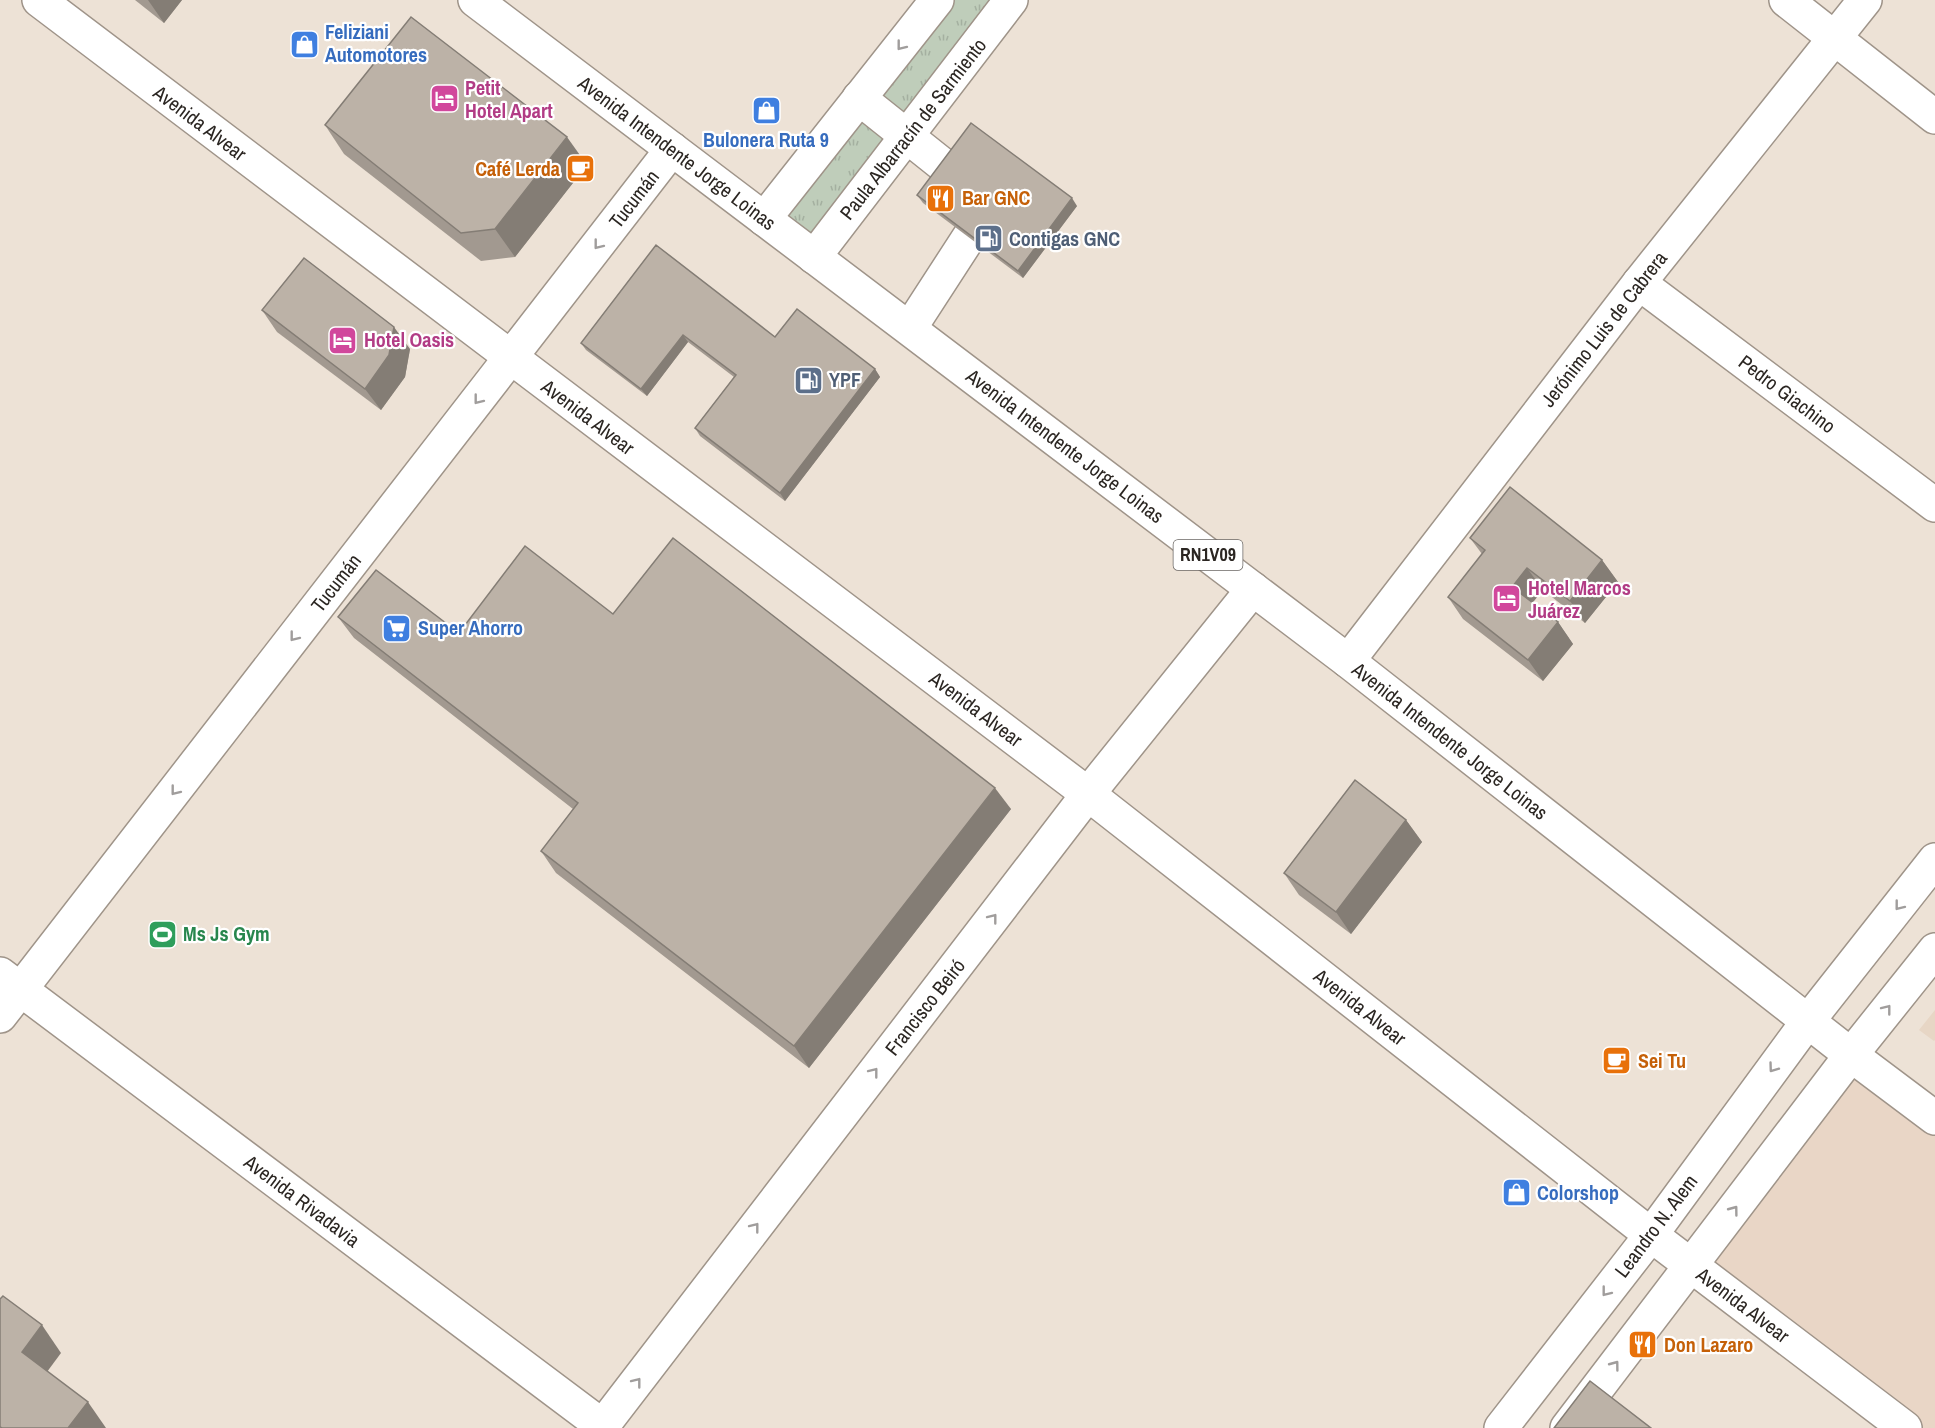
<svg xmlns="http://www.w3.org/2000/svg" width="1935" height="1428" font-family="'Archivo Narrow',sans-serif">
<style>
.commercial{fill:#e9d6c6}
.built{fill:#e7d6c5}
.grass{fill:url(#grass-tufts)}
.lines{fill:none;stroke-linecap:round;stroke-linejoin:round}
.minor-casing{stroke:#9f9489;stroke-width:36}
.major-casing{stroke:#9f9489;stroke-width:36}
.minor{stroke:#fff;stroke-width:33}
.major{stroke:#fff;stroke-width:33}
.wall{fill:#a29990}
.shaded-wall{fill:#847d75}
.building{fill:#bcb2a7;stroke:#847d75;stroke-width:1.5}
.oneway{stroke:#a09d9c}
.labels{text-anchor:middle;stroke-width:4.5;stroke-linejoin:round;paint-order:stroke}
.shield{fill:#fff;stroke:#6b6764;stroke-width:1.5}
.shield-label{font-size:18px;font-weight:bold;fill:#2b2622}
.shop-label{font-size:20px;font-weight:bold;fill:#366cbe;stroke:#fff;text-anchor:start}
.hotel-label{font-size:20px;font-weight:bold;fill:#b23c85;stroke:#fff;text-anchor:start}
.street-label{font-size:20px;fill:#2b2622;stroke:#fff}
.food-label{font-size:20px;font-weight:bold;fill:#c56008;stroke:#fff;text-anchor:start}
.service-label{font-size:20px;font-weight:bold;fill:#4e5e75;stroke:#fff;text-anchor:start}
.leisure-label{font-size:20px;font-weight:bold;fill:#27864d;stroke:#fff;text-anchor:start}
</style>
<defs>
<pattern id="grass-tufts" width="24" height="20" patternUnits="userSpaceOnUse" patternTransform="scale(1.5)"><rect width="24" height="20" fill="#bfcdba"/><path d="M3 7l-1-3M5 7V3M7 7l1-3M15 17l-1-3M17 17v-4M19 17l1-3" fill="none" stroke="#a4b0a0"/></pattern>
</defs>
<rect width="100%" height="100%" fill="#ede2d6"/>
<polygon class="commercial" points="1851,1055 1935,1118 1935,1428 1905,1428 1691,1266"/>
<polygon class="built" points="1935,1010 1935,1040 1934,1041 1919,1030"/>
<polygon class="grass" points="937,0 1011,0 814,257 765,219"/>
<g class="lines">
<defs>
<g id="minor">
<polyline points="39,0 1088,794 1651,1235 1905,1428"/>
<polyline points="1786,0 1935,117"/>
<polyline points="859,98 948,169"/>
<polyline points="764,219 937,0"/>
<polyline points="814,257 1011,0"/>
<polyline points="1639,283 1935,505"/>
<polyline points="910,328 969,237"/>
<polyline points="1348,661 1639,283 1865,0"/>
<polyline points="0,974 605,1428"/>
<polyline points="0,1016 672,149"/>
<polyline points="601,1428 1088,794 1253,589"/>
<polyline points="1501,1428 1651,1235 1808,1021"/>
<polyline points="1567,1428 1851,1055"/>
</g>
<g id="major">
<polyline points="475,0 1348,661 1851,1055 1935,1118"/>
<polyline points="1808,1021 1935,860"/>
<polyline points="1851,1055 1935,950"/>
</g>
</defs>
<use href="#minor" class="minor-casing"/>
<use href="#major" class="major-casing"/>
<use href="#minor" class="minor"/>
<use href="#major" class="major"/>
</g>
<g class="wall">
<polygon points="135,0 182,0 164,23"/>
<polygon points="325,125 587,165 515,257 481,261 344,154"/>
<polygon points="917,195 1077,206 1023,278 923,203"/>
<polygon points="656,245 775,337 875,369 880,377 785,501 700,436 695,428 734,377 688,342 647,396 586,350 581,343"/>
<polygon points="262,310 410,349 405,377 381,410 277,332"/>
<polygon points="1470,538 1602,560 1618,582 1585,623 1543,590 1533,602 1558,622 1573,644 1543,681 1463,619 1448,597 1482,554"/>
<polygon points="613,614 1011,809 809,1068 556,873 541,851 573,809 354,638 338,617 459,633"/>
<polygon points="1406,820 1422,842 1351,934 1299,895 1284,873"/>
</g>
<g class="shaded-wall">
<polygon points="148,0 182,0 164,23"/>
<polygon points="567,137 587,165 515,257 495,229"/>
<polygon points="1072,198 1077,206 1023,278 1018,271"/>
<polygon points="394,327 410,349 405,377 381,410 365,389"/>
<polygon points="683,335 688,342 647,396 641,389"/>
<polygon points="875,369 880,377 785,501 780,493"/>
<polygon points="1602,560 1618,582 1585,623 1570,601"/>
<polygon points="1527,568 1543,590 1528,608 1512,587"/>
<polygon points="1558,622 1573,644 1543,681 1528,660"/>
<polygon points="995,788 1011,809 809,1068 794,1046"/>
<polygon points="1406,820 1422,842 1351,934 1336,912"/>
<polygon points="42,1325 61,1353 41,1380 22,1352"/>
<polygon points="88,1402 106,1428 68,1428"/>
</g>
<g class="building">
<polygon points="411,17 567,137 495,229 461,233 325,125"/>
<polygon points="971,123 1072,198 1018,271 917,195"/>
<polygon points="656,245 775,337 797,309 875,369 780,493 695,428 736,375 683,335 641,389 581,343"/>
<polygon points="304,258 394,327 389,355 365,389 262,310"/>
<polygon points="1510,487 1602,560 1570,601 1527,568 1512,587 1558,622 1528,660 1448,597 1485,550 1470,538"/>
<polygon points="673,538 995,788 794,1046 541,851 578,803 338,617 376,570 459,633 525,546 613,614"/>
<polygon points="1355,780 1406,820 1336,912 1284,873"/>
<polygon points="3,1296 42,1325 22,1352 88,1402 68,1428 2,1428 0,1427 0,1299"/>
<polygon points="1590,1381 1651,1428 1554,1428"/>
</g>
<defs><path id="oneway-chevron" d="M-2-3.5L2.5 0L-2 3.5" fill="none" stroke-width="1.6" stroke-linecap="round" stroke-linejoin="round" transform="scale(1.5)"/></defs>
<g class="oneway">
<use href="#oneway-chevron" transform="translate(901 46) rotate(128)"/>
<use href="#oneway-chevron" transform="translate(598 245) rotate(128)"/>
<use href="#oneway-chevron" transform="translate(478 400) rotate(128)"/>
<use href="#oneway-chevron" transform="translate(294 637) rotate(128)"/>
<use href="#oneway-chevron" transform="translate(175 791) rotate(128)"/>
<use href="#oneway-chevron" transform="translate(1899 906) rotate(128)"/>
<use href="#oneway-chevron" transform="translate(993 918) rotate(-52)"/>
<use href="#oneway-chevron" transform="translate(1887 1009) rotate(-52)"/>
<use href="#oneway-chevron" transform="translate(1773 1068) rotate(126)"/>
<use href="#oneway-chevron" transform="translate(874 1072) rotate(-52)"/>
<use href="#oneway-chevron" transform="translate(1734 1210) rotate(-53)"/>
<use href="#oneway-chevron" transform="translate(755 1227) rotate(-52)"/>
<use href="#oneway-chevron" transform="translate(1606 1292) rotate(128)"/>
<use href="#oneway-chevron" transform="translate(1615 1365) rotate(-53)"/>
<use href="#oneway-chevron" transform="translate(637 1382) rotate(-52)"/>
</g>
<defs>
<symbol id="shop-square" viewBox="-11 -11 22 22"><rect x="-9" y="-9" width="18" height="18" rx="4" fill="#3f7fe0" stroke="#fff"/><path d="M-5-2.5h2.3a2.7 3.5 0 0 1 5.4 0H5L5.5 6h-11ZM-1.5-2.5h3a1.5 2.3 0 0 0-3 0Z" fill="#fff"/></symbol>
<symbol id="hotel-square" viewBox="-11 -11 22 22"><rect x="-9" y="-9" width="18" height="18" rx="4" fill="#d1479c" stroke="#fff"/><path d="M-6-4.5h1.5V1H6V5H4.5V3h-9V5H-6ZM-4 0a1.8 1.8 0 1 1 3.6 0ZM.5 0V-2.5h3Q6-2.5 6 0Z" fill="#fff"/></symbol>
<symbol id="cafe-square" viewBox="-11 -11 22 22"><rect x="-9" y="-9" width="18" height="18" rx="4" fill="#e8710a" stroke="#fff"/><path d="M-5.5-4.5H6V0H3Q3 3.5 0 3.5H-2.5Q-5.5 3.5-5.5 0ZM3-3.2v2h1.7v-2ZM-6 4.5H4V6H-6Z" fill="#fff"/></symbol>
<symbol id="restaurant-square" viewBox="-11 -11 22 22"><rect x="-9" y="-9" width="18" height="18" rx="4" fill="#e8710a" stroke="#fff"/><path d="M-5-6h1v4h1v-4h1v4h1v-4h1v5L-1.5 .5V6h-2V.5L-5-1ZM5-6V6H3V1.5H1.5Q1.5-4 5-6Z" fill="#fff"/></symbol>
<symbol id="fuel-square" viewBox="-11 -11 22 22"><rect x="-9" y="-9" width="18" height="18" rx="4" fill="#5c6f8a" stroke="#fff"/><path d="M-5.5-6h7V0h2V4h1.3V-2.5L3-4.5l.8-.8L6-3V5H2.5V1h-1V6h-7ZM-4.2-4.7v3.2H.2V-4.7Z" fill="#fff"/></symbol>
<symbol id="supermarket-square" viewBox="-11 -11 22 22"><rect x="-9" y="-9" width="18" height="18" rx="4" fill="#3f7fe0" stroke="#fff"/><path d="M-6-5.5h2.5l.6 2H6L4.5 2H-2.5L-4.4-4H-6ZM-1.5 3.2a1.3 1.3 0 1 0 .1 0ZM3 3.2a1.3 1.3 0 1 0 .1 0Z" fill="#fff"/></symbol>
<symbol id="stadium-square" viewBox="-11 -11 22 22"><rect x="-9" y="-9" width="18" height="18" rx="4" fill="#2e9e5b" stroke="#fff"/><path d="M0-5a6.5 5 0 1 0 0 10a6.5 5 0 1 0 0-10ZM-3.5-1.8h7v3.6h-7Z" fill="#fff"/></symbol>
</defs>
<g fill-rule="evenodd">
<use href="#shop-square" x="288" y="28" width="33" height="33"/>
<use href="#hotel-square" x="428" y="82" width="33" height="33"/>
<use href="#shop-square" x="750" y="94" width="33" height="33"/>
<use href="#cafe-square" x="564" y="152" width="33" height="33"/>
<use href="#restaurant-square" x="924" y="182" width="33" height="33"/>
<use href="#fuel-square" x="972" y="222" width="33" height="33"/>
<use href="#hotel-square" x="326" y="324" width="33" height="33"/>
<use href="#fuel-square" x="792" y="364" width="33" height="33"/>
<use href="#hotel-square" x="1490" y="582" width="33" height="33"/>
<use href="#supermarket-square" x="380" y="612" width="33" height="33"/>
<use href="#stadium-square" x="146" y="918" width="33" height="33"/>
<use href="#cafe-square" x="1600" y="1044" width="33" height="33"/>
<use href="#shop-square" x="1500" y="1176" width="33" height="33"/>
<use href="#restaurant-square" x="1626" y="1328" width="33" height="33"/>
</g>
<g class="labels">
<rect class="shield" x="1173.5" y="540" width="69" height="30" rx="4.5"/>
<g class="shield-label">
<text x="1208" y="561">RN1V09</text>
</g>
<g class="shop-label">
<text x="325" y="39">Feliziani<tspan x="325" dy="23">Automotores</tspan></text>
<text x="766" y="147" text-anchor="middle">Bulonera Ruta 9</text>
<text x="418" y="635">Super Ahorro</text>
<text x="1537" y="1200">Colorshop</text>
</g>
<g class="hotel-label">
<text x="465" y="95">Petit<tspan x="465" dy="23">Hotel Apart</tspan></text>
<text x="364" y="347">Hotel Oasis</text>
<text x="1528" y="595">Hotel Marcos<tspan x="1528" dy="23">Juárez</tspan></text>
</g>
<g class="street-label">
<text transform="translate(200 123) rotate(37)" y="7">Avenida Alvear</text>
<text transform="translate(913 129) rotate(-52)" y="7">Paula Albarracín de Sarmiento</text>
<text transform="translate(677 153) rotate(37)" y="7">Avenida Intendente Jorge Loinas</text>
<text transform="translate(634 199) rotate(-52)" y="7">Tucumán</text>
<text transform="translate(1604 329) rotate(-52)" y="7">Jerónimo Luis de Cabrera</text>
<text transform="translate(1787 394) rotate(37)" y="7">Pedro Giachino</text>
<text transform="translate(588 417) rotate(37)" y="7">Avenida Alvear</text>
<text transform="translate(1065 446) rotate(37)" y="7">Avenida Intendente Jorge Loinas</text>
<text transform="translate(336 583) rotate(-52)" y="7">Tucumán</text>
<text transform="translate(976 709) rotate(37)" y="7">Avenida Alvear</text>
<text transform="translate(1450 741) rotate(38)" y="7">Avenida Intendente Jorge Loinas</text>
<text transform="translate(925 1007) rotate(-52)" y="7">Francisco Beiró</text>
<text transform="translate(1360 1007) rotate(38)" y="7">Avenida Alvear</text>
<text transform="translate(302 1201) rotate(37)" y="7">Avenida Rivadavia</text>
<text transform="translate(1656 1226) rotate(-53)" y="7">Leandro N. Alem</text>
<text transform="translate(1743 1305) rotate(37)" y="7">Avenida Alvear</text>
</g>
<g class="food-label">
<text x="560" y="176" text-anchor="end">Café Lerda</text>
<text x="962" y="205">Bar GNC</text>
<text x="1638" y="1068">Sei Tu</text>
<text x="1664" y="1352">Don Lazaro</text>
</g>
<g class="service-label">
<text x="1009" y="246">Contigas GNC</text>
<text x="829" y="387">YPF</text>
</g>
<g class="leisure-label">
<text x="183" y="941">Ms Js Gym</text>
</g>
</g>
</svg>
